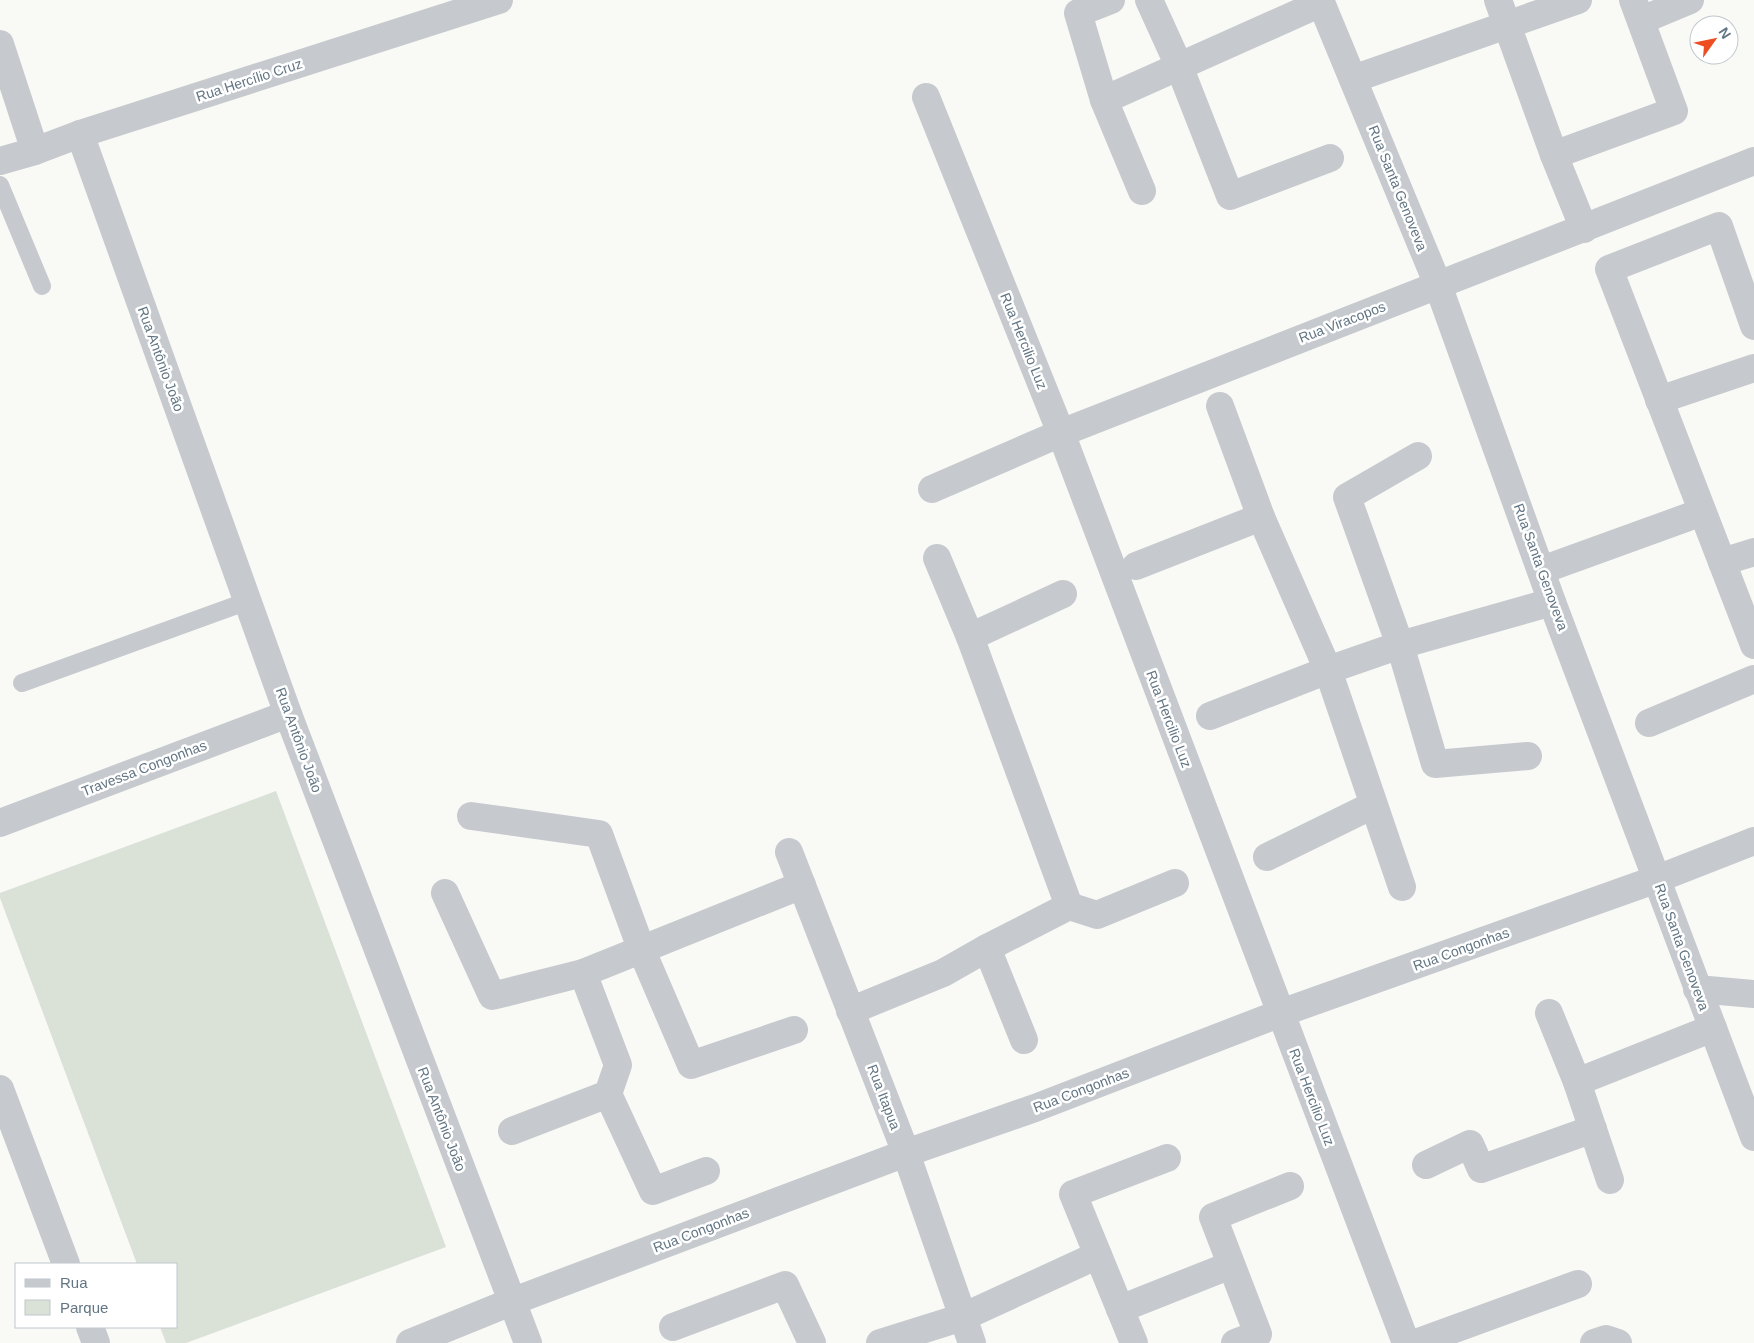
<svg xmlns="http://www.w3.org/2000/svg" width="1754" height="1343" font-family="Helvetica,sans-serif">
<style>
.green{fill:#dae1d7}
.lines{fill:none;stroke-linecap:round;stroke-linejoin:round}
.service{stroke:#c6cace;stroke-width:18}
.minor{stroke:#c6cace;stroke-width:28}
.labels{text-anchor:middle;stroke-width:5;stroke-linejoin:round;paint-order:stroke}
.street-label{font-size:14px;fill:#627583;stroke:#fff}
</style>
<rect width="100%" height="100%" fill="#f9f9f6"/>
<polygon class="green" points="276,791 446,1247 186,1343 166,1343 160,1327 176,1327 176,1264 137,1264 0,898 0,893"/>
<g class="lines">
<g class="service">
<polyline points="0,185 42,286"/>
<polyline points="22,683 248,601"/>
</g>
<g class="minor">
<polyline points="1111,0 1078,13 1104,100 1142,191"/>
<polyline points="1149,0 1179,66 1230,196 1330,158"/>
<polyline points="1320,0 1438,285 1552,602 1754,1137"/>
<polyline points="1498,0 1554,155 1584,229"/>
<polyline points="1642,20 1690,0"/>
<polyline points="0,44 35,151"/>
<polyline points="1353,79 1578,0"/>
<polyline points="926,97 1061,433 1406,1343"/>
<polyline points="1104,100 1321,3"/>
<polyline points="80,134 288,714 528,1343"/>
<polyline points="1554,155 1674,111 1633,0"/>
<polyline points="0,161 35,151 80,134 499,0"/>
<polyline points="1754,326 1719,226 1609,269 1754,645"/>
<polyline points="1659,400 1754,368"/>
<polyline points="1220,406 1261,517 1328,670 1402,887"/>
<polyline points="1418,456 1347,497 1400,645 1435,764 1528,756"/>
<polyline points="932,489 1061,433 1754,161"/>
<polyline points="1722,562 1754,552"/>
<polyline points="1136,566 1261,517"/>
<polyline points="1542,570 1702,512"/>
<polyline points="970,637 1063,594"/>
<polyline points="1210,716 1328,670 1400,645 1552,602"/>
<polyline points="1649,723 1754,679"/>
<polyline points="471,816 599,834 642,951 691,1065 794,1030"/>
<polyline points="0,823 288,714"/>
<polyline points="789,852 906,1153 972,1343"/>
<polyline points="1267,857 1373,805"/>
<polyline points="445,893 492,996 583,973 802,885"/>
<polyline points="1069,906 1097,915 1175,883"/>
<polyline points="987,948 1024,1040"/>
<polyline points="1697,989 1754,994"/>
<polyline points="850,1011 943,973 987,948 1069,906 970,637 937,558"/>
<polyline points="1549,1013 1577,1082 1610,1180"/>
<polyline points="1577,1082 1713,1028"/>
<polyline points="0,1089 66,1264"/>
<polyline points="608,1094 653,1191 706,1171"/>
<polyline points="512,1131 608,1094 618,1065 583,973"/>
<polyline points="1426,1165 1470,1144 1481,1169 1593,1129"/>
<polyline points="1120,1309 1231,1265"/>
<polyline points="90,1327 96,1343"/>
<polyline points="673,1327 785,1285 812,1343"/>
<polyline points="410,1343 511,1302 906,1153 1035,1108 1281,1013 1657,879 1754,841"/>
<polyline points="880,1343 963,1317 1098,1255"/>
<polyline points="1134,1343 1073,1194 1167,1158"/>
<polyline points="1235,1343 1258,1334 1213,1217 1290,1186"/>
<polyline points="1416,1343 1578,1284"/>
<polyline points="1594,1343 1606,1339 1618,1343"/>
</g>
</g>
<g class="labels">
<g class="street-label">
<text transform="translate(249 80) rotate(-18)" y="5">Rua Hercílio Cruz</text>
<text transform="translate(1398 188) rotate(68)" y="5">Rua Santa Genoveva</text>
<text transform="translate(1342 322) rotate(-21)" y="5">Rua Viracopos</text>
<text transform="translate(1024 341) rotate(68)" y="5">Rua Hercilio Luz</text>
<text transform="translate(161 359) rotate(70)" y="5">Rua Antônio João</text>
<text transform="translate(1541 567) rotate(70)" y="5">Rua Santa Genoveva</text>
<text transform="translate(1169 719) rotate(69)" y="5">Rua Hercilio Luz</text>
<text transform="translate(299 740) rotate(70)" y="5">Rua Antônio João</text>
<text transform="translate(144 768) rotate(-21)" y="5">Travessa Congonhas</text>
<text transform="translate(1682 947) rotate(70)" y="5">Rua Santa Genoveva</text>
<text transform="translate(1461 949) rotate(-20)" y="5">Rua Congonhas</text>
<text transform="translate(1081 1090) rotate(-21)" y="5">Rua Congonhas</text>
<text transform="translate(884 1097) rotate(69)" y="5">Rua Itapua</text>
<text transform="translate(1312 1097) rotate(69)" y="5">Rua Hercilio Luz</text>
<text transform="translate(442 1119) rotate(69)" y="5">Rua Antônio João</text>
<text transform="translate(701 1230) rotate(-21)" y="5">Rua Congonhas</text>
</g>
</g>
<rect x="15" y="1263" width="162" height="65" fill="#ffffff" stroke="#c0c8cd"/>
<rect x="25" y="1279" width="25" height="8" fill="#c6cace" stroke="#c0c8cd"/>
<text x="60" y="1288" font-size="15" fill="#627583">Rua</text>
<rect x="25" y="1300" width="25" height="15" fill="#dae1d7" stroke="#c0c8cd"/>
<text x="60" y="1313" font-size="15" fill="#627583">Parque</text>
<g transform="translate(1714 40) rotate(57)"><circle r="24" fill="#ffffff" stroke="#c0c8cd"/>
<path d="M0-4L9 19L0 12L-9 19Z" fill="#ee4c21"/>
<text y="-8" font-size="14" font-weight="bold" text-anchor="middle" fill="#627583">N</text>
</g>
</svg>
